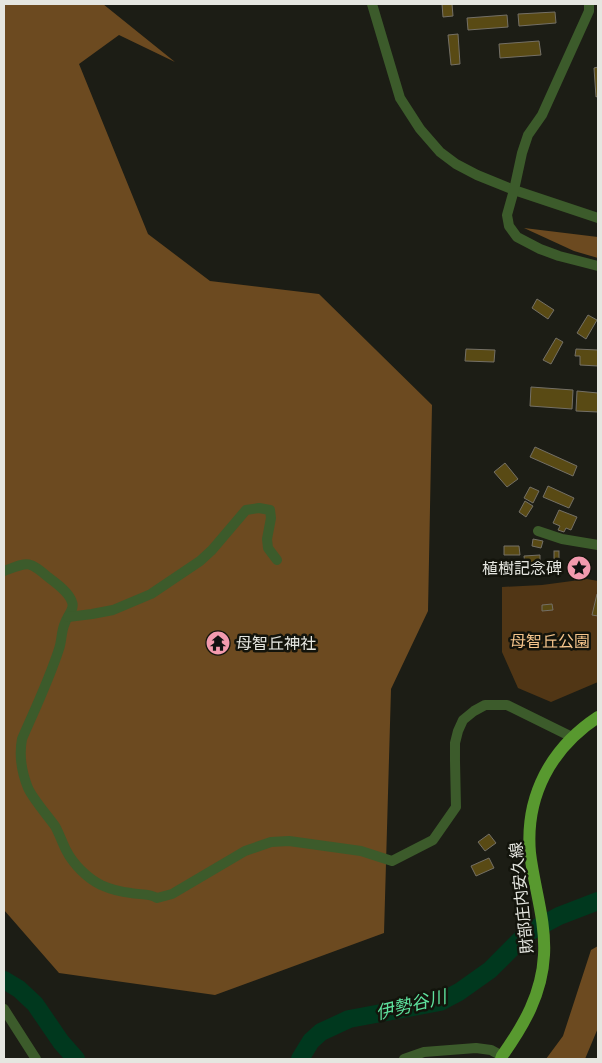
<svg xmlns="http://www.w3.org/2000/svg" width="602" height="1063" font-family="Cabin,'Noto Sans JP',sans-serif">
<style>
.green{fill:#513615}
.forest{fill:#6c4a20}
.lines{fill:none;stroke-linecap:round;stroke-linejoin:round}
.river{stroke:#00381e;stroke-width:18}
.building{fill:#594a14;stroke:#747066}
.minor{stroke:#3c5b2b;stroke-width:10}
.major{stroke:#58992f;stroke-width:12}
.labels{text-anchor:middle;stroke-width:5;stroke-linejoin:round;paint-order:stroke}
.poi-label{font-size:16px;fill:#e5e6e0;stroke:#13140c;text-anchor:end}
.park-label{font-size:16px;fill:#f5c58c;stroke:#13140c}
.street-label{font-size:16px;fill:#e5e6e0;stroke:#13140c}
.water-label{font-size:18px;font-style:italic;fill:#5ee19d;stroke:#13140c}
</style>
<rect width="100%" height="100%" fill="#1c1d15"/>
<polygon class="green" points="587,579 598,581 598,682 551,702 518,688 502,652 502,587 542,585"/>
<g class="forest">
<polygon points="4,4 103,4 175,62 119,35 79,64 148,234 210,281 319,294 432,405 428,611 391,689 384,933 215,995 59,973 4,910"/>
<polygon points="524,228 598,237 598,258 574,251"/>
<polygon points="598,946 598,1028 585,1059 546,1059 563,1036 591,950"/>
</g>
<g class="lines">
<g class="river">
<polyline points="4,980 19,989 35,1004 61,1042 76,1059"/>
<polyline points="300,1059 311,1041 321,1032 349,1019 440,1002 459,992 490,970 527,933 559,916 598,901"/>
</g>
</g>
<g class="building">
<polygon points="442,4 452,4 453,16 443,17"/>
<polygon points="555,12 556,23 519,26 518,14"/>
<polygon points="507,15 508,27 468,30 467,18"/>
<polygon points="458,34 460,64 451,65 448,35"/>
<polygon points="539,41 541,55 500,58 499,44"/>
<polygon points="598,67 598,96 596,97 594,68"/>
<polygon points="537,299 554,310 548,319 532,308"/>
<polygon points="588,315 597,320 586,339 577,333"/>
<polygon points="556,338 563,342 551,364 543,360"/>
<polygon points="466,349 495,350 494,362 465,361"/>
<polygon points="576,349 598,350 598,366 580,365 580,356 575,356"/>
<polygon points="531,387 573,390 572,409 530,406"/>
<polygon points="577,391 598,393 598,412 576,411"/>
<polygon points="535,447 577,466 573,476 530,457"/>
<polygon points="505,463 518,479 507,487 494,472"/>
<polygon points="548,486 574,498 569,508 543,497"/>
<polygon points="530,487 539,491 533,503 524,498"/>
<polygon points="525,501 533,506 526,517 519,512"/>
<polygon points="559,510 577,517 571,530 566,528 564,532 558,530 560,526 553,523"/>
<polygon points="533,539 543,541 541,548 532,546"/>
<polygon points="504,546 519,546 520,555 504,555"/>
<rect x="554" y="551" width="5" height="15"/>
<polygon points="540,555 540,565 525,566 524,556"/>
<polygon points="597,594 598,594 598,616 592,615"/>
<polygon points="552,604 553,610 542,611 542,605"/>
<polygon points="489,834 496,843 485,851 478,842"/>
<polygon points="489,858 494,868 476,876 471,866"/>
</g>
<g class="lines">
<g class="minor">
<polyline points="372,4 400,98 420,129 440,152 456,164 477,175 514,190 598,218"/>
<polyline points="589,4 589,11 542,115 528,135 522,153 514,190 507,215 509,226 517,237 540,249 559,256 598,266"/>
<polyline points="538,531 562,539 598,545"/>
<path d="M 4,571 C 28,562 28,560 48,577 C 56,583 69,592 72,602 C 75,609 67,616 65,623 C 61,631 62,641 59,649 C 49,680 35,709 22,739 C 19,755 22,773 28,788 C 33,799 47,815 55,826 C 59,833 62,842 66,850 C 73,864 87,878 101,885 C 110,889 121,892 131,893 C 139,895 149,893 157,898 L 172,894 L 245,851 L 271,842 L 289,841 L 361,851 L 392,861 L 433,840 L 456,807 L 455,761 L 455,743 L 458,731 L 463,720 L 474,711 L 485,705 L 507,705 L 572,737"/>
<polyline points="68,617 92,614 113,610 151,594 200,561 212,550 246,510 259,508 270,510 271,518 267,539 268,548 277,560"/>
<polyline points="4,1009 36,1059"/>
<polyline points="404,1059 424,1052 476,1048 491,1050 502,1056"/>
</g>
<path class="major" d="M 501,1059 L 502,1056 C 524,1025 542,994 544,955 C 546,921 534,887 530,853 C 525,796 551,748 598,717"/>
</g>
<defs>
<symbol id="sight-disc" viewBox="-11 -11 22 22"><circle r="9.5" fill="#f29aae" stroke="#13140c"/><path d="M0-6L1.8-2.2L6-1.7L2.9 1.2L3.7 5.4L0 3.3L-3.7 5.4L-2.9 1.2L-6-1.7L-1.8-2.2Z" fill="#111"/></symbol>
<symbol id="temple-disc" viewBox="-11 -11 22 22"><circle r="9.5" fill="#f29aae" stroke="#13140c"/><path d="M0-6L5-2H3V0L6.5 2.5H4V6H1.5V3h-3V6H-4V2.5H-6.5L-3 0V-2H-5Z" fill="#111"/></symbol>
</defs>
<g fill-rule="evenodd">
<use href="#sight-disc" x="565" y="554" width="28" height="28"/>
<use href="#temple-disc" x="204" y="629" width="28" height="28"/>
</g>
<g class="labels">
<g class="poi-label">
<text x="562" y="574">植樹記念碑</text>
<text x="236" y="649" text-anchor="start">母智丘神社</text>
</g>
<g class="park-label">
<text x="550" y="647">母智丘公園</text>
</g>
<g class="street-label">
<text transform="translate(521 898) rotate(-96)" y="6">財部庄内安久線</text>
</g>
<g class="water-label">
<text transform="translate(411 1005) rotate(-14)" y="6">伊勢谷川</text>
</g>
</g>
<rect width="602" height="1063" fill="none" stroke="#e5e6e0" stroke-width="10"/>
</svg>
